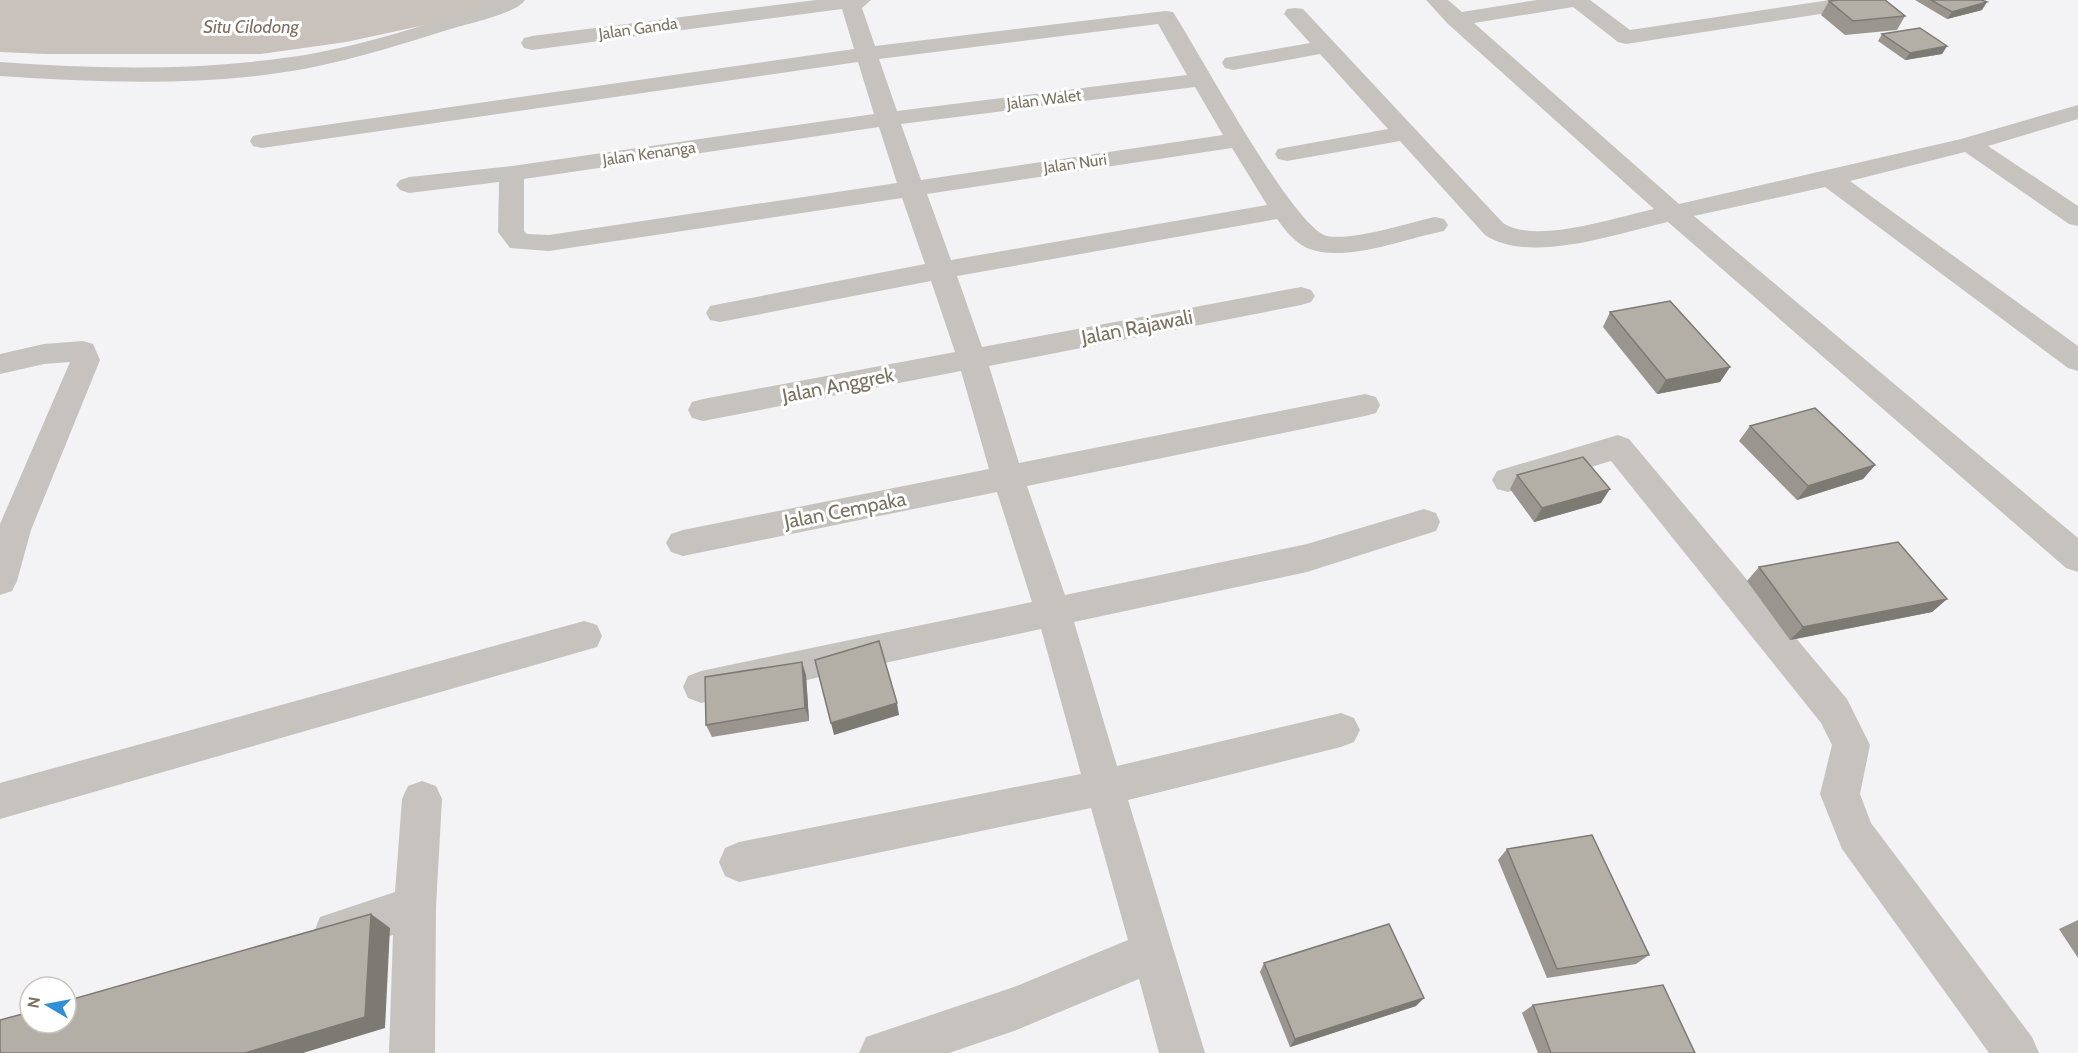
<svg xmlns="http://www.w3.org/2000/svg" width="2078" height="1053" font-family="Cabin,sans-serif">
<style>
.water{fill:#c9c1bb}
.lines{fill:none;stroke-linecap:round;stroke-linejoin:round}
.street{fill:#c6c3bf;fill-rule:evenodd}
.wall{fill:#9a968f}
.shaded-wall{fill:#7d7a74}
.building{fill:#b3aea6;stroke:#7d7a74;stroke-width:1.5}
.labels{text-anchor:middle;stroke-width:6;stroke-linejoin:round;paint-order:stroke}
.far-street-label{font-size:16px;fill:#7b7262;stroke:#fff}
.far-water-label{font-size:18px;font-style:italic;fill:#7e6f62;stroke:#fff}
.street-label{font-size:20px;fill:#7b7262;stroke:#fff}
</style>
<rect width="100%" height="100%" fill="#f3f2f5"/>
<polygon class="water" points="0,0 503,0 439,22 346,42 261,54 45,54 0,52"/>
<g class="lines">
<g class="street">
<path d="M 497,0 L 525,0 C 517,13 471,23 454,28 C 406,43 358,58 309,68 C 208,87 102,83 0,76 L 0,62 C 97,69 194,71 291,57 C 356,48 435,23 497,0 Z"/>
<path d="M 816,0 L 871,0 L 862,8 L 875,46 L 1165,11 L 1173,12 C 1198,50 1294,229 1327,236 C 1353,241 1408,223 1435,217 L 1444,219 L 1448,225 L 1444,231 L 1435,233 C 1399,241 1342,263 1307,248 C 1294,242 1285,230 1277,219 L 957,276 L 982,347 L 1301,287 L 1311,290 L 1315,296 L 1311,302 L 1301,305 L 989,366 L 1019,463 L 1365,394 L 1376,397 L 1380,405 L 1376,413 L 1365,416 L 1027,486 L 1065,595 L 1307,544 L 1424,509 L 1436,513 L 1440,522 L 1436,531 L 1307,572 L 1074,622 L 1117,766 L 1341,713 L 1354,718 L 1360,730 L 1354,742 L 1341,747 L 1128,800 L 1205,1053 L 1159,1053 L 1139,979 L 1014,1031 L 949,1053 L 859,1053 L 866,1037 L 1014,987 L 1128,940 L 1091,808 L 739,882 L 725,876 L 719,862 L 725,848 L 739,842 L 1081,774 L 1041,629 L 701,703 L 688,698 L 683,687 L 688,676 L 701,671 L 1032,602 L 997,492 L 683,556 L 671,552 L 666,543 L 671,534 L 683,530 L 989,469 L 961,371 L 703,421 L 692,418 L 688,410 L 692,402 L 703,399 L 955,352 L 931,281 L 720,322 L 710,320 L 706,313 L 710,306 L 720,304 L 925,264 L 902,198 L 549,251 L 510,248 L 498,232 L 499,182 L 409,193 L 400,190 L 396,185 L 400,180 L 409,177 L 512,166 L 874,114 L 858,62 L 262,148 L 253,146 L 250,141 L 253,136 L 262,134 L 854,49 L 842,9 L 532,50 L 524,48 L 521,43 L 524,38 L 532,36 ZM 1158,24 L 1187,75 L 897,111 L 879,59 ZM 1195,87 L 1223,135 L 921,180 L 901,124 ZM 879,127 L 897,183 L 549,235 L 527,234 L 524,231 L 524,179 ZM 1232,148 L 1267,205 L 951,260 L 927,194 Z"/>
<path d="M 1426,0 L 1448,0 L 1462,12 L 1537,0 L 1590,0 L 1630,30 L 1830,0 L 1882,0 L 1879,4 L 1872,6 L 1626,44 L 1618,42 L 1573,7 L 1474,23 L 1679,204 L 1961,139 L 2078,105 L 2078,119 L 1988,146 L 2078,206 L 2078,226 L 2069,224 L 1965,152 L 1850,181 L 2078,346 L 2078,371 L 2068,368 L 1825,187 L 1694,216 L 2078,538 L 2078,572 L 2066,568 L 1668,222 C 1618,233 1530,265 1485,235 L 1400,141 L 1287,161 L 1278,159 L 1275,154 L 1278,149 L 1388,129 L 1320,54 L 1233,70 L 1225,68 L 1222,63 L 1225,58 L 1310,43 L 1284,14 L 1287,9 L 1295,8 L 1303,9 L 1503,223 C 1536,245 1616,217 1654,209 L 1448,24 Z"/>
<polygon points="83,341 93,344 100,360 31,530 17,581 12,591 0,595 0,524 70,362 44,364 0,374 0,354 44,344"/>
<polygon points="1618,435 1629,439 1847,699 1870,745 1860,794 1871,823 2032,1037 2039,1053 1989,1053 1842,849 1820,794 1832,745 1821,723 1611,461 1508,492 1497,489 1492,480 1497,471"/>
<polygon points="584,621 597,625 602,636 597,647 0,819 0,783"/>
<polygon points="422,781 436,786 442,799 436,907 435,1053 389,1053 393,935 335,953 320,947 314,932 320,917 395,892 402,799 408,786"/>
</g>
</g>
<g class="wall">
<polygon points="1915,0 1982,0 1982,10 1947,19"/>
<polygon points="1829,1 1905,16 1897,30 1845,35 1821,15"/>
<polygon points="1882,34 1947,46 1942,54 1905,60 1878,41"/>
<polygon points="1610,312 1730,367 1720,382 1657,394 1603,327"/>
<polygon points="1750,426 1875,465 1863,479 1797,500 1739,441"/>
<polygon points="1517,475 1601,503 1534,522 1510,489"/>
<polygon points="1759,567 1947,599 1932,612 1790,640 1747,581"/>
<polygon points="806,675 809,721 712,737 706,725"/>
<polygon points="1507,849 1649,955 1636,964 1547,978 1498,860"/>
<polygon points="2078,920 2078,958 2059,929"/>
<polygon points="1264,963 1416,1006 1290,1047 1260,972"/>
<polygon points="1533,1005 1695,1053 1538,1053 1522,1013"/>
</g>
<g class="shaded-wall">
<polygon points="1987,2 1982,10 1947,19 1952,12"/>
<polygon points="1947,46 1942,54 1905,60 1910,53"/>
<polygon points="1730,367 1720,382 1657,394 1666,380"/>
<polygon points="1875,465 1863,479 1797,500 1808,486"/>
<polygon points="1610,489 1601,503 1534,522 1542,508"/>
<polygon points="1947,599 1932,612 1790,640 1803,627"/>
<polygon points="802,662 806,675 809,721 805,708"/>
<polygon points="897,703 899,715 834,735 831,723"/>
<polygon points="371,914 390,928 385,1028 303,1053 245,1053"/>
<polygon points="1424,998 1416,1006 1290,1047 1295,1039"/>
</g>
<g class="building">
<polygon points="1839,0 1885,0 1905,16 1853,21 1829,1"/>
<polygon points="1931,0 1982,0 1987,2 1952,12"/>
<polygon points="1920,28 1947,46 1910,53 1882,34"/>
<polygon points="1670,301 1730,367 1666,380 1610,312"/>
<polygon points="1815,408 1875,465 1808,486 1750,426"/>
<polygon points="1583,457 1610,489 1542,508 1517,475"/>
<polygon points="1898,542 1947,599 1803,627 1759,567"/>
<polygon points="879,641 897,703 831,723 815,660"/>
<polygon points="802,662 805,708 706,725 705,677"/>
<polygon points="1592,835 1649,955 1557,969 1507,849"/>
<polygon points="371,914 365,1017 245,1053 0,1053 0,1020 30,1012 30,1023 66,1023 66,1001"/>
<polygon points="1389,924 1424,998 1295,1039 1264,963"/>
<polygon points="1663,985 1695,1053 1551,1053 1533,1005"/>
</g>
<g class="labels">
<g class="far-street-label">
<text transform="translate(638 28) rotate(-8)" y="6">Jalan Ganda</text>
<text transform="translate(1044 99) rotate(-7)" y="6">Jalan Walet</text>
<text transform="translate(649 153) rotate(-8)" y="6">Jalan Kenanga</text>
<text transform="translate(1075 163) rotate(-8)" y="6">Jalan Nuri</text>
</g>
<g class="far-water-label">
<text x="251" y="33">Situ Cilodong</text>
</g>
<g class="street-label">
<text transform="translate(1137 327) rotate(-11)" y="7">Jalan Rajawali</text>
<text transform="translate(838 385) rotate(-11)" y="7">Jalan Anggrek</text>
<text transform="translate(845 510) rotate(-11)" y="7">Jalan Cempaka</text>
</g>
</g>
<g transform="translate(48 1005) rotate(280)"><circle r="28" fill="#ffffff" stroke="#cac7c0" stroke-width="1.5"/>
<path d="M0-4.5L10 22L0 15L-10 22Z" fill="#318fd6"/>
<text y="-9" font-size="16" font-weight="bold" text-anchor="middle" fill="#7b7262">N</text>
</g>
</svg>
